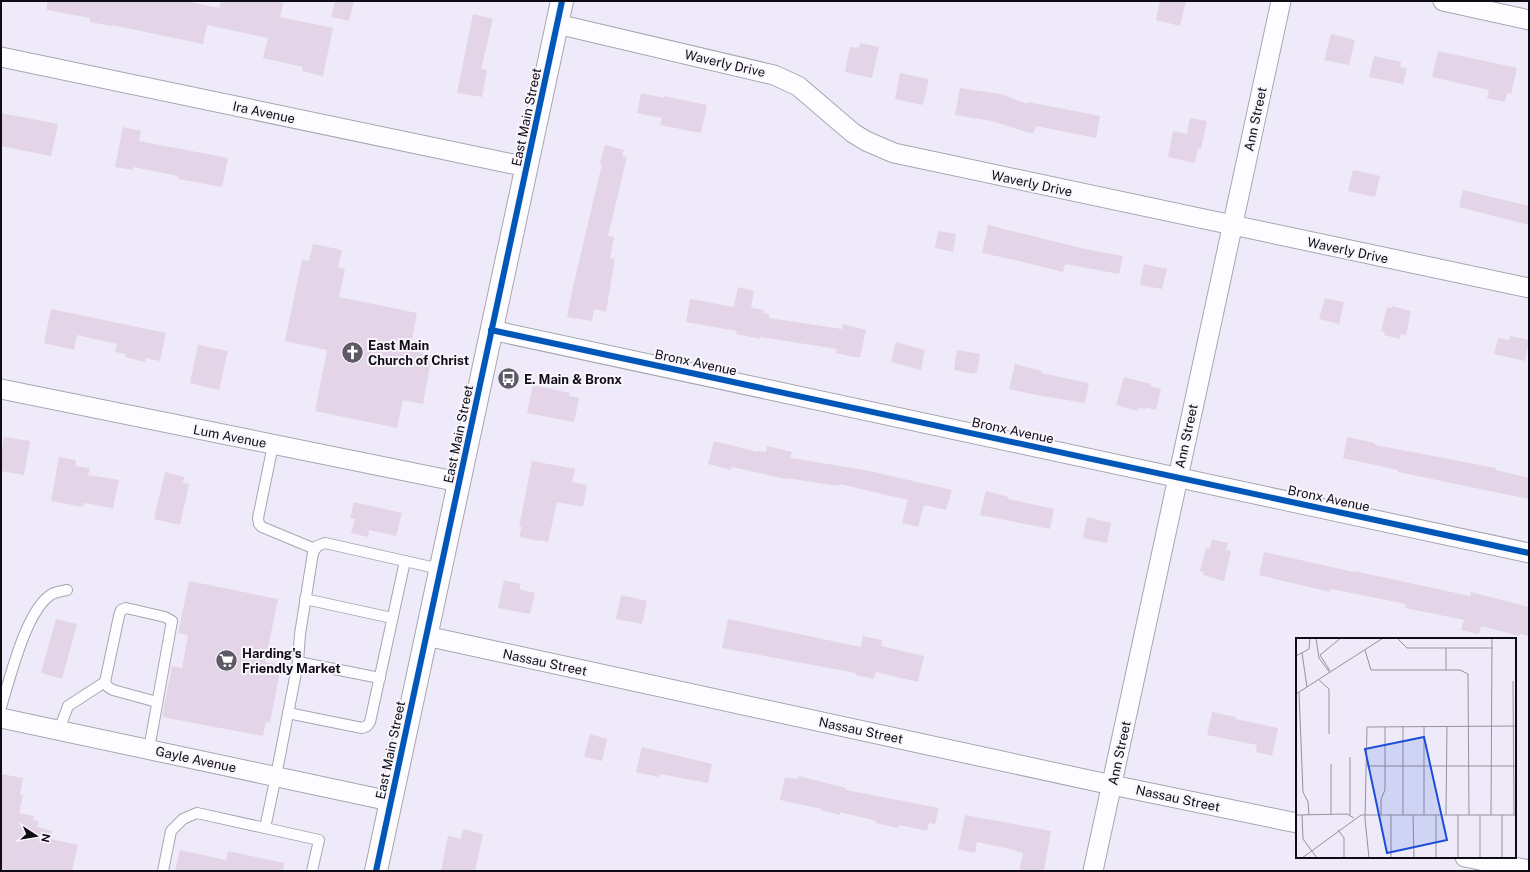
<svg xmlns="http://www.w3.org/2000/svg" width="1530" height="872" font-family="'Public Sans',sans-serif">
<style>
.building{fill:#e3d4e7}
.lines{fill:none;stroke-linecap:round;stroke-linejoin:round}
.lane-casing{stroke:#a9a5b1;stroke-width:12}
.street-casing{stroke:#a9a5b1;stroke-width:21}
.secondary-casing{stroke:#a9a5b1;stroke-width:24}
.lane{stroke:#fdfcfe;stroke-width:10}
.street{stroke:#fdfcfe;stroke-width:19}
.secondary{stroke:#fdfcfe;stroke-width:22}
.cycleway-casing{stroke:#f8f5fc;stroke-width:8}
.cycleway{stroke:#0057b8;stroke-width:6}
.labels{text-anchor:middle;stroke-width:4;stroke-linejoin:round;paint-order:stroke}
.street-label{font-size:13px;fill:#100c16;stroke:#f8f5fc}
.poi-label{font-size:13px;font-weight:bold;fill:#100c16;stroke:#f8f5fc;text-anchor:start}
.inset-road{fill:none;stroke:#96919e;stroke-width:1}
.view{fill:#1d4ed8;fill-opacity:0.15;stroke:#1d4ed8;stroke-width:2}
.inset-edge{fill:none;stroke:#100c16;stroke-width:2}
</style>
<rect width="100%" height="100%" fill="#efeaf9"/>
<g class="building">
<polygon points="47,1 185,1 219,8 221,1 284,1 280,17 333,28 323,76 302,71 303,67 263,58 268,38 207,25 203,44 112,25 111,26 90,22 90,18 47,10"/>
<polygon points="335,1 354,1 349,21 331,17"/>
<polygon points="1160,1 1186,1 1180,26 1156,20"/>
<polygon points="473,14 493,19 481,69 487,70 482,97 457,93"/>
<polygon points="1331,34 1355,40 1349,65 1324,60"/>
<polygon points="860,43 879,47 872,78 845,72 850,47 859,48"/>
<polygon points="1438,51 1517,68 1511,94 1507,93 1505,102 1487,98 1489,90 1432,77"/>
<polygon points="1374,56 1401,62 1400,67 1407,68 1403,84 1369,77"/>
<polygon points="900,73 929,79 923,105 895,99"/>
<polygon points="960,88 1000,94 1028,104 1028,102 1100,116 1096,138 1036,126 1033,134 992,121 955,115"/>
<polygon points="641,93 664,98 664,96 707,105 701,133 660,125 662,118 637,113"/>
<polygon points="1,113 58,124 51,156 1,146"/>
<polygon points="1190,118 1207,121 1201,149 1198,148 1195,163 1168,157 1173,131 1187,134"/>
<polygon points="123,127 141,131 139,141 228,158 222,187 178,179 178,176 133,167 133,170 115,167"/>
<polygon points="605,145 624,150 622,156 627,157 608,236 614,237 610,258 615,259 606,312 594,309 592,321 567,317 573,287 602,164 600,163"/>
<polygon points="1353,170 1380,176 1375,197 1348,191"/>
<polygon points="1463,190 1529,206 1529,225 1459,207"/>
<polygon points="988,225 1085,249 1123,256 1119,274 1065,264 1063,272 1015,260 982,253"/>
<polygon points="938,231 956,234 953,252 935,248"/>
<polygon points="313,244 342,250 338,267 345,269 339,297 417,313 410,350 432,355 423,404 403,400 397,428 315,411 327,350 285,341 302,260 309,261"/>
<polygon points="1144,264 1167,269 1162,289 1140,285"/>
<polygon points="738,287 754,291 751,308 764,310 763,313 769,314 769,318 842,329 843,324 866,330 860,357 853,357 836,353 837,349 760,337 760,339 736,334 737,331 686,322 690,299 734,307"/>
<polygon points="1325,298 1344,302 1339,324 1319,319"/>
<polygon points="1392,306 1411,311 1406,335 1401,334 1400,339 1384,335 1385,332 1381,331 1387,307 1392,308"/>
<polygon points="51,309 166,333 160,361 146,358 145,362 125,357 126,354 115,352 117,344 77,335 74,350 44,343"/>
<polygon points="1510,336 1529,340 1525,361 1494,354 1498,338 1509,340"/>
<polygon points="896,342 925,350 921,370 891,362"/>
<polygon points="198,345 228,351 219,390 190,383"/>
<polygon points="957,350 980,354 977,372 975,372 975,374 954,370"/>
<polygon points="1015,364 1042,371 1041,373 1089,383 1085,403 1036,395 1009,389"/>
<polygon points="1124,377 1151,384 1150,386 1161,389 1156,410 1145,407 1145,409 1139,408 1138,411 1116,405"/>
<polygon points="533,385 570,393 569,396 579,398 574,422 527,413"/>
<polygon points="4,437 30,441 24,475 1,471 1,455"/>
<polygon points="1347,437 1375,443 1375,445 1496,468 1496,470 1529,478 1529,499 1398,472 1398,470 1343,458"/>
<polygon points="714,441 758,452 758,451 766,452 767,446 792,452 790,458 865,470 952,490 946,510 924,505 918,527 902,523 908,500 840,484 839,486 786,478 786,479 732,467 731,470 708,464"/>
<polygon points="59,457 76,460 75,466 90,468 88,475 119,480 113,508 84,503 83,507 51,501"/>
<polygon points="532,461 575,469 572,482 587,485 583,507 557,502 548,542 539,540 539,541 519,537 522,527 519,527"/>
<polygon points="165,472 184,477 183,483 189,484 180,525 154,519"/>
<polygon points="986,491 1008,497 1008,499 1054,509 1050,529 980,515"/>
<polygon points="354,502 402,513 396,536 369,530 368,537 351,533 355,519 350,518"/>
<polygon points="1087,517 1111,523 1107,543 1083,538"/>
<polygon points="1212,539 1228,543 1226,550 1231,551 1224,581 1203,575 1204,572 1200,571 1206,548 1210,549"/>
<polygon points="1264,552 1354,572 1354,571 1470,596 1471,592 1529,607 1529,636 1520,634 1520,636 1481,626 1479,634 1461,630 1464,620 1405,608 1406,604 1331,589 1330,592 1259,575"/>
<polygon points="504,580 521,584 519,589 535,593 530,614 498,608"/>
<polygon points="189,581 278,599 265,662 281,665 270,723 266,722 263,736 162,717 172,666 182,668 188,635 178,633"/>
<polygon points="621,595 647,601 642,624 616,619"/>
<polygon points="56,619 77,624 62,679 41,673"/>
<polygon points="728,619 861,647 863,636 882,640 881,646 924,656 918,682 876,672 874,679 856,675 856,673 722,648"/>
<polygon points="1212,712 1236,717 1236,719 1278,728 1272,756 1256,752 1257,745 1207,735"/>
<polygon points="590,734 607,739 602,761 584,757"/>
<polygon points="642,747 712,764 708,783 660,774 659,777 636,772"/>
<polygon points="1,774 23,778 20,794 23,795 19,813 34,816 33,820 38,821 37,827 52,831 51,839 78,845 72,871 1,871"/>
<polygon points="799,776 846,788 846,790 939,808 935,824 929,823 927,831 899,825 898,828 876,823 876,821 840,812 840,815 821,810 822,809 780,800 785,777 798,779"/>
<polygon points="965,815 1051,831 1044,871 1019,871 1023,853 1015,851 1015,850 977,842 975,853 958,849"/>
<polygon points="463,829 483,834 475,871 441,871 448,836 461,839"/>
<polygon points="180,850 226,860 228,851 284,863 283,871 175,871"/>
</g>
<g class="lines">
<defs>
<g id="lane">
<polyline points="273,445 258,518 259,524 262,527 315,549"/>
<polyline points="305,599 392,618"/>
<polyline points="298,662 380,678"/>
<path d="M 1,707 C 10,679 26,609 52,594 C 56,592 62,591 67,590"/>
<polyline points="288,713 362,728 367,726 370,722 405,561"/>
<polyline points="59,730 68,706 105,682"/>
<polyline points="149,749 172,621 165,617 126,608 121,610 119,616 105,682 108,687 113,690 157,702"/>
<polyline points="163,871 171,831 183,819 197,813 265,828"/>
<polyline points="312,871 319,840 265,828 276,776 298,662 300,634 313,553 317,546 325,543 440,569"/>
</g>
<g id="street">
<polyline points="1443,1 1529,20"/>
<polyline points="557,24 774,75 798,86 853,133 866,141 894,153 1529,288"/>
<polyline points="1,57 527,167"/>
<polyline points="491,330 1529,553"/>
<polyline points="1,389 459,482"/>
<polyline points="426,636 1112,785 1297,823"/>
<polyline points="1,718 390,801"/>
<polyline points="1465,857 1529,870"/>
<polyline points="1093,871 1281,1"/>
</g>
<polyline id="secondary" points="376,871 562,1"/>
</defs>
<use href="#lane" class="lane-casing"/>
<use href="#street" class="street-casing"/>
<use href="#secondary" class="secondary-casing"/>
<use href="#lane" class="lane"/>
<use href="#street" class="street"/>
<use href="#secondary" class="secondary"/>
<defs>
<g id="cycleway">
<polyline points="491,330 1529,553"/>
<polyline points="376,871 562,1"/>
</g>
</defs>
<use href="#cycleway" class="cycleway-casing"/>
<use href="#cycleway" class="cycleway"/>
</g>
<defs>
<symbol id="church-disc" viewBox="-11 -11 22 22"><circle r="9.5" fill="#5e5a65" stroke="#f8f5fc"/><path d="M-1.2-6h2.4v3.5h3.3v2.4h-3.3V6h-2.4V-.1h-3.3v-2.4h3.3Z" fill="#fff"/></symbol>
<symbol id="bus-disc" viewBox="-11 -11 22 22"><circle r="9.5" fill="#5e5a65" stroke="#f8f5fc"/><path d="M-5-6H5V4H4V6H2V4H-2V6H-4V4H-5ZM-3.5-4V0h7V-4ZM-3.5 1.2v1.5H-2V1.2ZM2 1.2v1.5H3.5V1.2Z" fill="#fff"/></symbol>
<symbol id="supermarket-disc" viewBox="-11 -11 22 22"><circle r="9.5" fill="#5e5a65" stroke="#f8f5fc"/><path d="M-6-5.5h2.5l.6 2H6L4.5 2H-2.5L-4.4-4H-6ZM-1.5 3.2a1.3 1.3 0 1 0 .1 0ZM3 3.2a1.3 1.3 0 1 0 .1 0Z" fill="#fff"/></symbol>
</defs>
<g fill-rule="evenodd">
<use href="#church-disc" x="340" y="340" width="25" height="25"/>
<use href="#bus-disc" x="496" y="366" width="25" height="25"/>
<use href="#supermarket-disc" x="214" y="648" width="25" height="25"/>
</g>
<g class="labels">
<g class="street-label">
<text transform="translate(725 63) rotate(13)" y="5">Waverly Drive</text>
<text transform="translate(264 112) rotate(12)" y="5">Ira Avenue</text>
<text transform="translate(526 117) rotate(-78)" y="5">East Main Street</text>
<text transform="translate(1255 119) rotate(-78)" y="5">Ann Street</text>
<text transform="translate(1032 183) rotate(12)" y="5">Waverly Drive</text>
<text transform="translate(1348 250) rotate(12)" y="5">Waverly Drive</text>
<text transform="translate(696 362) rotate(12)" y="5">Bronx Avenue</text>
<text transform="translate(1013 430) rotate(12)" y="5">Bronx Avenue</text>
<text transform="translate(458 434) rotate(-78)" y="5">East Main Street</text>
<text transform="translate(230 436) rotate(11)" y="5">Lum Avenue</text>
<text transform="translate(1186 436) rotate(-78)" y="5">Ann Street</text>
<text transform="translate(1329 498) rotate(12)" y="5">Bronx Avenue</text>
<text transform="translate(545 662) rotate(12)" y="5">Nassau Street</text>
<text transform="translate(861 730) rotate(12)" y="5">Nassau Street</text>
<text transform="translate(390 750) rotate(-78)" y="5">East Main Street</text>
<text transform="translate(1119 753) rotate(-78)" y="5">Ann Street</text>
<text transform="translate(196 759) rotate(12)" y="5">Gayle Avenue</text>
<text transform="translate(1178 798) rotate(12)" y="5">Nassau Street</text>
</g>
<g class="poi-label">
<text x="368" y="350">East Main<tspan x="368" dy="15">Church of Christ</tspan></text>
<text x="524" y="384">E. Main &amp; Bronx</text>
<text x="242" y="658">Harding's<tspan x="242" dy="15">Friendly Market</tspan></text>
</g>
</g>
<g transform="translate(1296 638)">
<rect width="220" height="220" fill="#efeaf9"/>
<path class="inset-road" d="M 20,0 L 23,20 L 34,35M 101,0 L 111,10 L 196,10M 150,10 L 150,32M 69,12 L 75,32 L 164,32 L 172,36 L 173,177M 6,15 L 11,49M 24,17 L 45,0M 24,17 L 34,33M 0,18 L 13,11 L 14,0M 22,41 L 33,51 L 33,96M 217,43 L 218,177M 3,54 L 7,154 L 12,164 L 13,177M 0,56 L 87,0M 128,88 L 128,177M 54,119 L 54,177M 71,128 L 220,128M 0,177 L 51,176 L 58,180M 6,177 L 7,201 L 21,220M 35,177 L 35,126M 85,177 L 85,161 L 89,152 L 89,89M 95,177 L 95,220M 107,177 L 107,88M 117,177 L 118,220M 150,177 L 151,88M 162,177 L 162,220M 184,177 L 184,220M 195,177 L 196,0M 206,177 L 206,220M 42,192 L 48,200 L 48,220M 6,220 L 65,177 L 220,177M 73,220 L 69,181 L 71,89 L 220,88M 140,220 L 140,177"/>
<path class="view" d="M 128,99 L 151,202 L 91,215 L 69,111 Z"/>
<rect width="220" height="220" class="inset-edge"/>
</g>
<rect width="1530" height="872" fill="none" stroke="#100c16" stroke-width="4"/>
<g transform="translate(36 836) rotate(102)" stroke="#f8f5fc" stroke-width="3" paint-order="stroke">
<path d="M0-3L7 15L0 10L-7 15Z" fill="#100c16"/>
<text y="-6" font-size="11" font-weight="bold" text-anchor="middle" fill="#100c16">N</text>
</g>
</svg>
